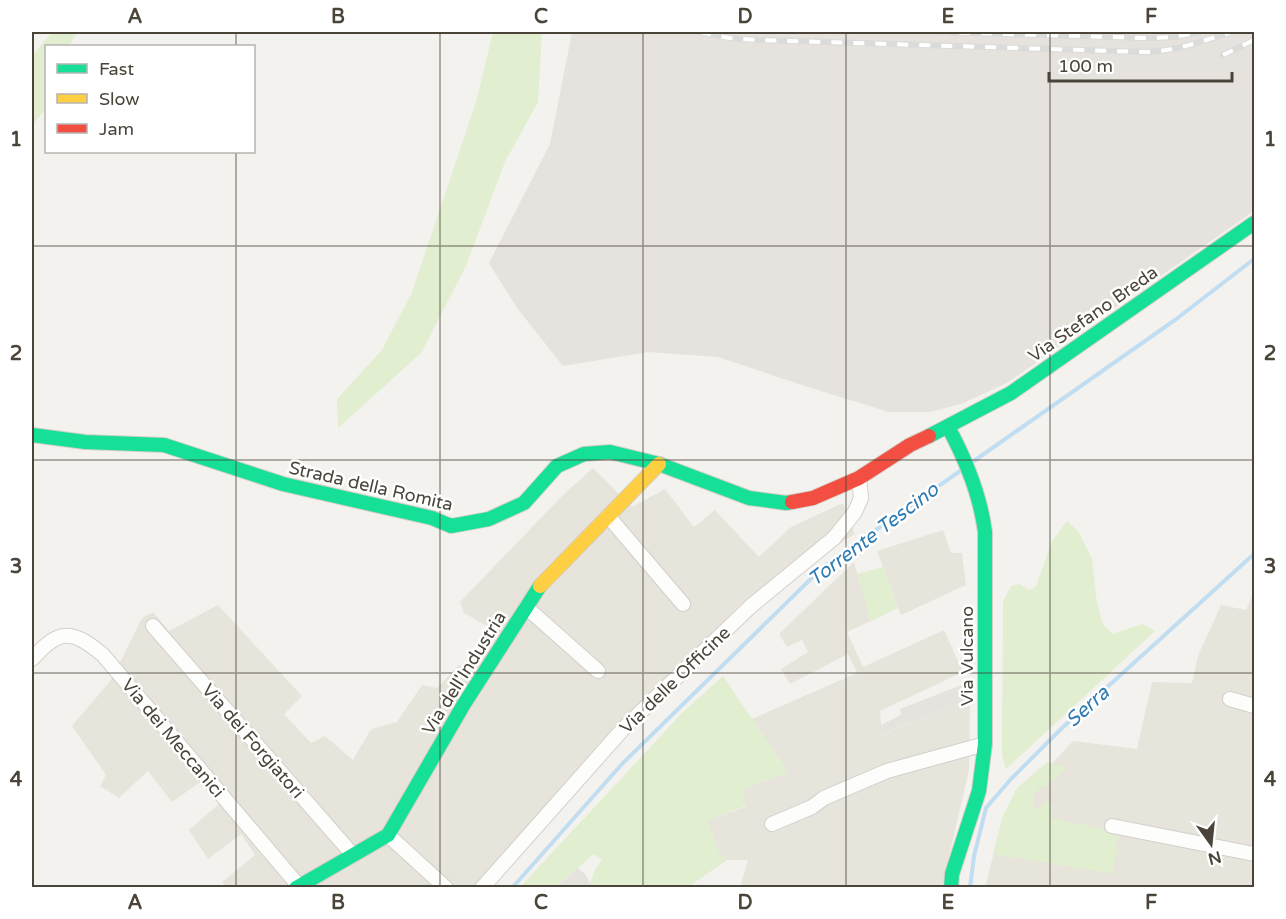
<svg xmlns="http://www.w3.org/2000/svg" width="1286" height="919" font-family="'Varela Round',sans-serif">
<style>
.residential{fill:#e7e4dc}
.industrial{fill:#e6e2de}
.green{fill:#e1eecf}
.parking{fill:#e6e3df}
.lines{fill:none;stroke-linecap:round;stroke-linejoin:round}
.stream{stroke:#c0ddf1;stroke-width:4}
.street-casing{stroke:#d2d0cb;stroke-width:16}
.fast-casing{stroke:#d3cfc5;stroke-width:16}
.slow-casing{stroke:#d3cfc5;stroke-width:16}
.jam-casing{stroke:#d3cfc5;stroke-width:16}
.street{stroke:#fdfdfc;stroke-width:14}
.fast{stroke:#16e098;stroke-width:14}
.slow{stroke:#ffcf43;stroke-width:14}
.jam{stroke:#f24e42;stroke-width:14}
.rail-casing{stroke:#dbdbda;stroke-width:6}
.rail{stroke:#fff;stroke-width:4;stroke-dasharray:11;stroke-linecap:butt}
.grid{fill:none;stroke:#4b4439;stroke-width:1.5;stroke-opacity:0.55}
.labels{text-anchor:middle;stroke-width:5;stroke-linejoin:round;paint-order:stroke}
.street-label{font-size:18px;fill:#4b4439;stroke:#fff}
.water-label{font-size:20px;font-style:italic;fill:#2e7ab2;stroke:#fff}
.neatline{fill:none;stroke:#4b4439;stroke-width:2}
.grid-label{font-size:20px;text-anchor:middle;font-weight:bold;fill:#4b4439}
</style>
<rect width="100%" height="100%" fill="#f4f2ee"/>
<g class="residential">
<polygon points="593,468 632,507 665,489 694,527 715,510 759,557 791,527 843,503 855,534 741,604 603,743 476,887 226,887 222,882 255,855 241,834 208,859 189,830 220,803 199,783 172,802 148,771 119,798 100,786 106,775 72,726 111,680 142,618 153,612 169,631 218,605 302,696 284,714 311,743 325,736 353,760 371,729 397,722 422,685 437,688 459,665 474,669 500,633 464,613 460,602 562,496"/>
<polygon points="943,530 951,553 962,553 966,585 901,615 877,551"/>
<polygon points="854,562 871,621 847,632 863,667 944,630 963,672 880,711 882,734 970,699 969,770 942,887 743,887 741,883 748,860 727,860 719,854 707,820 746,807 743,789 788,772 752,719 857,673 848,654 790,684 781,669 808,652 802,640 787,647 779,634"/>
<polygon points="1254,591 1254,887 985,888 1003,816 1073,741 1137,749 1152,682 1192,683 1198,656 1221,605 1246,610"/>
</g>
<g class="industrial">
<polygon points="572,32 1254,32 1254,211 1007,383 961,404 930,412 889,412 808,387 718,357 648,352 563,366 517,308 489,263 550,144"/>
<polygon points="577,868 585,874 592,887 555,888"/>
</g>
<g class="green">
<polygon points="52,32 77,32 69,46 46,46 46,103 44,111 32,125 32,56"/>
<polygon points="493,32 542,32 538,102 505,162 466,266 421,353 338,428 337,399 382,350 412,292 476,102"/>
<polygon points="1067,521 1078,531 1092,559 1097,603 1103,625 1113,634 1142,624 1155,631 1006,769 1002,755 1003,602 1011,586 1019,584 1030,590 1036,586 1052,541"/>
<polygon points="883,567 898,608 871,621 857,574"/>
<polygon points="723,676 788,772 743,789 746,806 708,820 719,854 727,860 688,887 592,887 590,883 595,870 602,860 594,854 555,887 522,887 522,885 683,712"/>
<polygon points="1047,762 1067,768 1047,786 1042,786 1034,794 1033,808 1039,808 1045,803 1052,803 1052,818 1118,832 1116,847 1119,851 1115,857 1113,874 993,854 1003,816 1017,788"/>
</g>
<polygon class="parking" points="969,682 970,699 881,734 881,725 901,715 900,709"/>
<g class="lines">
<g class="stream">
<polyline points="971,463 1175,320 1254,259"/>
<polyline points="512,888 622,764 823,567 963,469"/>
<polyline points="970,888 974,856 986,808 1011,779 1061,729 1254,554"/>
</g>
<defs>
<g id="street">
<polyline points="608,516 683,604"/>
<polyline points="526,607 598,671"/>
<polyline points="153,626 353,855"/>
<path d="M 32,659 C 39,652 47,642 57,638 C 73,630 91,645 103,655 L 298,885"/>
<polyline points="1230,699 1254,706"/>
<polyline points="772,824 812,807 824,798 887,771 985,744"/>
<polyline points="1112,826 1254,854"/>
<polyline points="388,835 446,888"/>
<polyline points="482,888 623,729 751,606 834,538 855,512 861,498 859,478"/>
</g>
<g id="fast">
<path d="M 948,427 C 966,460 980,494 985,532 L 985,744 L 979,791 L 952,874 L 951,888"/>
<polyline points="32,435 85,442 164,445 283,484 432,518 451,526 489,519 524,503 557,466 584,454 610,452 659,464 749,498 786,503 792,502"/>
<polyline points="929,436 1011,393 1254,223"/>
<polyline points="296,888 388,835 464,704 540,586"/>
</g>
<polyline id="slow" points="540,586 659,464"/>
<polyline id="jam" points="792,502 813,498 859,478 910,445 929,436"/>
</defs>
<use href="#street" class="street-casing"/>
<use href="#fast" class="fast-casing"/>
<use href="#slow" class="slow-casing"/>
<use href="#jam" class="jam-casing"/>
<use href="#street" class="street"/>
<use href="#fast" class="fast"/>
<use href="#slow" class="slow"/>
<use href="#jam" class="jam"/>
<defs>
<g id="rail">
<path d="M 700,32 L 729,38 L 759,40 L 1145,52 C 1176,51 1203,41 1231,32"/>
<polyline points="937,32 1147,38 1175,37 1200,32"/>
<polyline points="1223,55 1254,40"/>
</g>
</defs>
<use href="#rail" class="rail-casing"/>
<use href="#rail" class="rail"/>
</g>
<path class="grid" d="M 236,32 L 236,46M 440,32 L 440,888M 643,32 L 643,888M 846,32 L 846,888M 1050,32 L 1050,888M 236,152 L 236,888M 32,246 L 1254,246M 32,460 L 1254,460M 32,673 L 1254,673"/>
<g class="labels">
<g class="street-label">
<text transform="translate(1093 314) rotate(-35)" y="6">Via Stefano Breda</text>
<text transform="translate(371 486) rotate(13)" y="6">Strada della Romita</text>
<text transform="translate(967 656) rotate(-90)" y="6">Via Vulcano</text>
<text transform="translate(464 673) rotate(-58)" y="6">Via dell'Industria</text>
<text transform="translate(675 680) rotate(-44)" y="6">Via delle Officine</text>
<text transform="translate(173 738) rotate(50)" y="6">Via dei Meccanici</text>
<text transform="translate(253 741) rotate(49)" y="6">Via dei Forgiatori</text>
</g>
<g class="water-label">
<text transform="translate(873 534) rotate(-37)" y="7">Torrente Tescino</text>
<text transform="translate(1087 706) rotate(-42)" y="7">Serra</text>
</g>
</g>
<rect width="1286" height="919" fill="none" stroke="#ffffff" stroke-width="66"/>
<rect x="45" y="45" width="210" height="108" fill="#ffffff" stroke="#b7b4b0" stroke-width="1.5"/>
<rect x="57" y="64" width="30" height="9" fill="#16e098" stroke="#b7b4b0" stroke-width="1.5"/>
<text x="99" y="75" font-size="18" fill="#4b4439">Fast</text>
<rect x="57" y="94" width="30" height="9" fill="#ffcf43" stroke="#b7b4b0" stroke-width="1.5"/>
<text x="99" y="105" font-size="18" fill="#4b4439">Slow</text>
<rect x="57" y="124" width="30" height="9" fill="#f24e42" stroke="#b7b4b0" stroke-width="1.5"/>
<text x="99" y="135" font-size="18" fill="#4b4439">Jam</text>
<g transform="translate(1211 844) rotate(165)" stroke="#ffffff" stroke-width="4.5" paint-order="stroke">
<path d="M0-4.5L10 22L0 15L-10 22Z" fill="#4b4439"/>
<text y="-9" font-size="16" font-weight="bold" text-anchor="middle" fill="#4b4439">N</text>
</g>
<path d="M1049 72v9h183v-9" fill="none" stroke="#4b4439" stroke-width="3"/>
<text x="1058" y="72" font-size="18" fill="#4b4439" stroke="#ffffff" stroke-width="4.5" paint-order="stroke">100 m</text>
<rect x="33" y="33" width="1220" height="853" class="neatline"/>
<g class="grid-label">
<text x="135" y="23">A</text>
<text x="338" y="23">B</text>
<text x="541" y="23">C</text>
<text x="745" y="23">D</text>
<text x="948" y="23">E</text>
<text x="1151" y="23">F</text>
<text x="16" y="146">1</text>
<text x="1270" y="146">1</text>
<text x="16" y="360">2</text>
<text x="1270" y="360">2</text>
<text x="16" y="573">3</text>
<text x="1270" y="573">3</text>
<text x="16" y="786">4</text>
<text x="1270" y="786">4</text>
<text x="135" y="909">A</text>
<text x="338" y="909">B</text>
<text x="541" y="909">C</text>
<text x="745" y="909">D</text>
<text x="948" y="909">E</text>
<text x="1151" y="909">F</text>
</g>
</svg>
